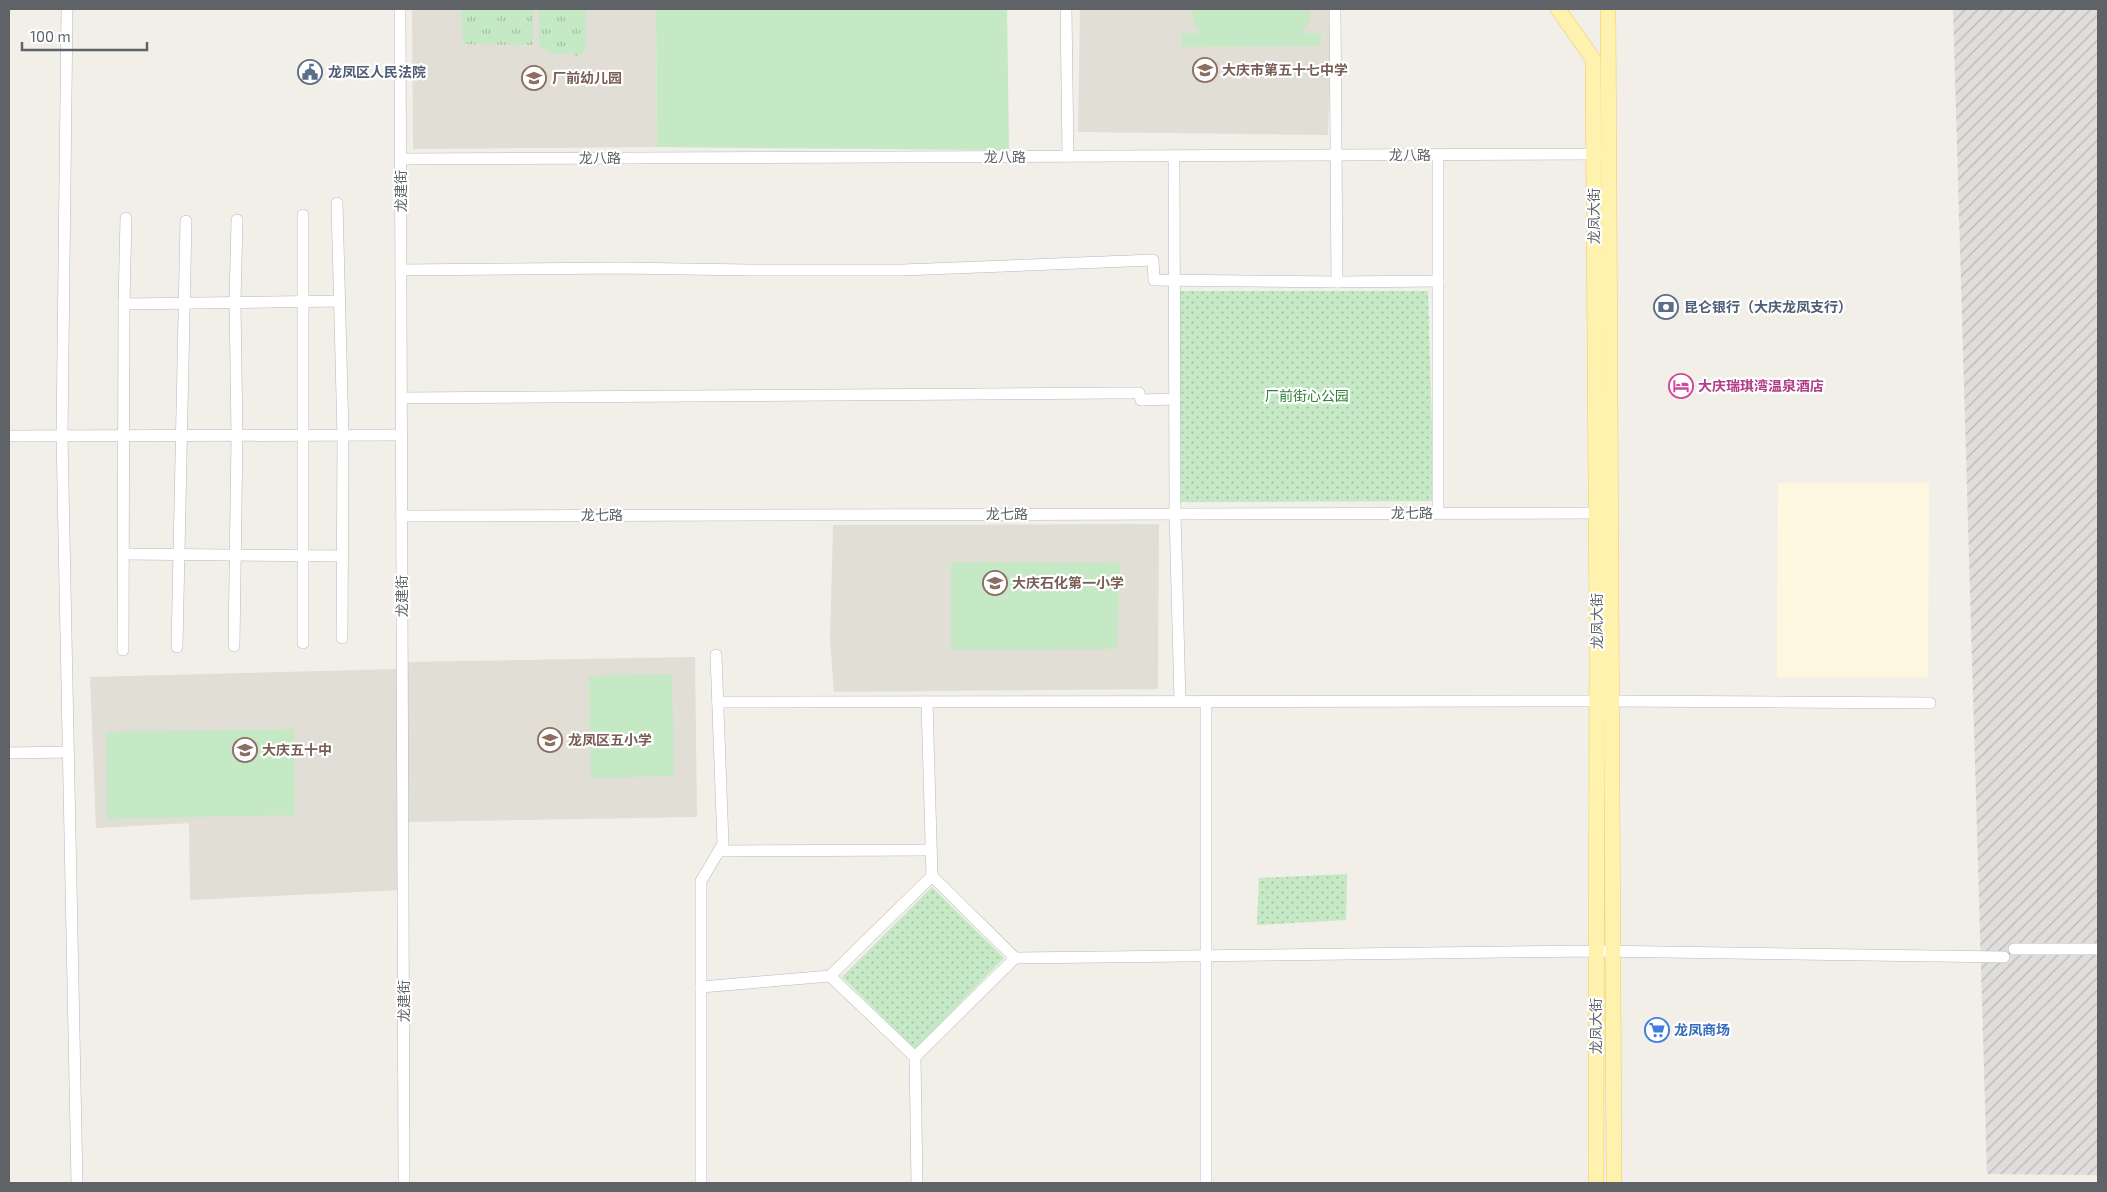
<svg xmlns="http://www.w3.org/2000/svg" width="2107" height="1192" font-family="'Exo 2','Noto Sans SC',sans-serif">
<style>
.commercial{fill:#fef7e0}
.industrial{fill:url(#industrial-furrows)}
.education{fill:#e1ded6}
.grass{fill:url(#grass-tufts)}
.park{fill:url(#park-dots)}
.pitch{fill:#c5e8c5}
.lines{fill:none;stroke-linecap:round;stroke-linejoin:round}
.minor-casing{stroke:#b5b8bc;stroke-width:12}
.major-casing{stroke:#f2c960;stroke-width:16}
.minor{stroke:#fff;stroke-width:11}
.major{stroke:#fff2af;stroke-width:15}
.labels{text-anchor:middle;stroke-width:4.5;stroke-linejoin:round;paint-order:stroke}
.education-label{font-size:14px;font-weight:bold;fill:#785e54;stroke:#fff;text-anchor:start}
.service-label{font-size:14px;font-weight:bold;fill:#4e5e75;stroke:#fff;text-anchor:start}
.street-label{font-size:14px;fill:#5f6368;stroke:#fff}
.hotel-label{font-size:14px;font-weight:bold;fill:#b23c85;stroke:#fff;text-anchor:start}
.park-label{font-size:14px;fill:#348238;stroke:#fff}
.shop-label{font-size:14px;font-weight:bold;fill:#366cbe;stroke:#fff;text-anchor:start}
</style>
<defs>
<pattern id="industrial-furrows" width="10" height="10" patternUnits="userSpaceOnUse" patternTransform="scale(1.25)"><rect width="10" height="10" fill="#e0deda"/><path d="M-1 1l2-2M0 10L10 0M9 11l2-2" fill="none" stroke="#b9b8b5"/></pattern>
<pattern id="grass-tufts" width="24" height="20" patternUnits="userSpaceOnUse" patternTransform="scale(1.25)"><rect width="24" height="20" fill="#c5e8c5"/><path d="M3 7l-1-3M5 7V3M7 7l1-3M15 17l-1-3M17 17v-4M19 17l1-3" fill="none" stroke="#a3c0a4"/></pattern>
<pattern id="park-dots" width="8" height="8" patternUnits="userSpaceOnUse" patternTransform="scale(1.25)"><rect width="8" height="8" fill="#c5e8c5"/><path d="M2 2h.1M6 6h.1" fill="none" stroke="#a3c0a4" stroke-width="1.8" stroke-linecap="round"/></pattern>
</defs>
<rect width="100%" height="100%" fill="#f1efe8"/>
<polygon class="commercial" points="1778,483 1929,483 1928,677 1777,677"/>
<polygon class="industrial" points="1953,9 2098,9 2098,1175 1987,1174"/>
<g class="education">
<polygon points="412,9 656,9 657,147 413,149"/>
<polygon points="1080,9 1331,9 1328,135 1078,132"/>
<polygon points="1159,524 1158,689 834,692 830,641 833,525"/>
<polygon points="695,657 697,817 406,822 404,662"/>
<polygon points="396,669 399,890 190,900 189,823 96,828 90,677"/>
</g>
<g class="grass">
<polygon points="461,9 533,9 533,45 463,44"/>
<polygon points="539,9 586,9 586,50 576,56 570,53 552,54 539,46"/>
</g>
<g class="park">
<polygon points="1179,291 1428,291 1434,501 1180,502"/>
<polygon points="1347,874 1346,920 1257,925 1259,878"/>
<polygon points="932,887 1004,958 915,1049 842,977"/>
</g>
<g class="pitch">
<polygon points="656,9 1007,9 1009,150 657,147"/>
<polygon points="1190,9 1310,9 1309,21 1302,33 1321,33 1320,46 1182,47 1181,33 1200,33 1194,23"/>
<polygon points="951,562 1120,563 1117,649 951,650"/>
<polygon points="672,674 674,776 591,778 589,676"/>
<polygon points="294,729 295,815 107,819 106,732"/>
</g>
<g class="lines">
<defs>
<g id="minor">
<polyline points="67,9 62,436 77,1183"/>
<polyline points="400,9 404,1183"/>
<polyline points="1066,9 1068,156"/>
<polyline points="1335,9 1337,282"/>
<polyline points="1174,156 1175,514 1180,701"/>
<polyline points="401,159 1599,154"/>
<polyline points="337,203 343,435 342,638"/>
<polyline points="303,215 303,643"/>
<polyline points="401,270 622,268 749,270 903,270 1153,260 1154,280 1337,282 1438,281"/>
<polyline points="124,304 340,301"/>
<polyline points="402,398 1113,393 1139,393 1141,400 1175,399"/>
<polyline points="9,436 402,435"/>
<polyline points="1438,513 1438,155"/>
<polyline points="402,516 1603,513"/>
<polyline points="123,554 342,556"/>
<polyline points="234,646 237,436 235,302 237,220"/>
<polyline points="177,647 186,221"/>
<polyline points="123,650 124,304 126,218"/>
<polyline points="718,702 1612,701 1930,703"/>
<polyline points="927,702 932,876"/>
<polyline points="9,753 68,752"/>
<polyline points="719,851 931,850"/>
<polyline points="2014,949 2098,949"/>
<polyline points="1015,958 932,876 830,976 915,1057 1015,958 1596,951 2004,957"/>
<polyline points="701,987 830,976"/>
<polyline points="915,1057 917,1183"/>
<polyline points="701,1183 701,881 723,844 716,655"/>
<polyline points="1206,1183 1206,701"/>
</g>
<g id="major">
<polyline points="1558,9 1593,59 1597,624 1596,1183"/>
<polyline points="1608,9 1614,1183"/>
</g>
</defs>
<use href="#minor" class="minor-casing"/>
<use href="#major" class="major-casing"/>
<use href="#minor" class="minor"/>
<use href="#major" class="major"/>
</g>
<defs>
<symbol id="school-ring" viewBox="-11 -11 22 22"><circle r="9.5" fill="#fff" stroke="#8d6e63" stroke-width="1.5"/><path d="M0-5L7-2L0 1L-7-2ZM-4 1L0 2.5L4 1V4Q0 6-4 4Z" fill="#8d6e63"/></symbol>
<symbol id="civic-ring" viewBox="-11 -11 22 22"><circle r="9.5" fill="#fff" stroke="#5c6f8a" stroke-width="1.5"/><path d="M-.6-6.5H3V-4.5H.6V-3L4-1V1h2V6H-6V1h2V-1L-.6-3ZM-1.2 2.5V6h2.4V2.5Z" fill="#5c6f8a"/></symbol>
<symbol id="bank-ring" viewBox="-11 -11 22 22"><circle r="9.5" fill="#fff" stroke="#5c6f8a" stroke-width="1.5"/><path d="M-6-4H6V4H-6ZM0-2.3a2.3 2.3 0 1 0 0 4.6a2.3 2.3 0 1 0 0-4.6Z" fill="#5c6f8a"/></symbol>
<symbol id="hotel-ring" viewBox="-11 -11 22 22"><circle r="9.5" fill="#fff" stroke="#d1479c" stroke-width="1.5"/><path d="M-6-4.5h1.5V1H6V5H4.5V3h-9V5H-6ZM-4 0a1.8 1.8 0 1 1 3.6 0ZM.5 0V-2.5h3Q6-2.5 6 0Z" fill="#d1479c"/></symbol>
<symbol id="supermarket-ring" viewBox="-11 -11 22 22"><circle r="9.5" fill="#fff" stroke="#3f7fe0" stroke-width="1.5"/><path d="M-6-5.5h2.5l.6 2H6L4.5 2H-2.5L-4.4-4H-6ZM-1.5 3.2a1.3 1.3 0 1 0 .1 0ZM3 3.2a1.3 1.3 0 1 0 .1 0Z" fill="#3f7fe0"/></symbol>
</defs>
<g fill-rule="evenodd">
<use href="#school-ring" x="1191" y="56" width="28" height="28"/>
<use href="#civic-ring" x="296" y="58" width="28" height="28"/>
<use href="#school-ring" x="520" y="64" width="28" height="28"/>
<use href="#bank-ring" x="1652" y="293" width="28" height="28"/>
<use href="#hotel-ring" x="1667" y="372" width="28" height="28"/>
<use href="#school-ring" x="981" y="569" width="28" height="28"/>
<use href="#school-ring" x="536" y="726" width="28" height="28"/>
<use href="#school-ring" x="231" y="736" width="28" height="28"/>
<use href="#supermarket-ring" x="1643" y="1016" width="28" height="28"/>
</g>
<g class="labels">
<g class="education-label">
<text x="1222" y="75">大庆市第五十七中学</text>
<text x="552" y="83">厂前幼儿园</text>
<text x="1012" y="588">大庆石化第一小学</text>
<text x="568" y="745">龙凤区五小学</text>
<text x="262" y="755">大庆五十中</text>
</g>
<g class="service-label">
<text x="328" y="77">龙凤区人民法院</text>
<text x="1684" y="312">昆仑银行（大庆龙凤支行）</text>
</g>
<g class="street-label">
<text x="1410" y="160">龙八路</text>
<text x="1005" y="162">龙八路</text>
<text x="600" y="163">龙八路</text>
<text transform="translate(401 191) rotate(-90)" y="5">龙建街</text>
<text transform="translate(1594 216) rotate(-90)" y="5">龙凤大街</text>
<text x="1412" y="518">龙七路</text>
<text x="1007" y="519">龙七路</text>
<text x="602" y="520">龙七路</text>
<text transform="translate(402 596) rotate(-90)" y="5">龙建街</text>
<text transform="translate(1597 621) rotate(-90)" y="5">龙凤大街</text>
<text transform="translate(404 1001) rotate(-90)" y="5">龙建街</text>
<text transform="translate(1596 1026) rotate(-90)" y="5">龙凤大街</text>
</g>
<g class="hotel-label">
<text x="1698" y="391">大庆瑞琪湾温泉酒店</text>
</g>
<g class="park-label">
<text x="1307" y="401">厂前街心公园</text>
</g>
<g class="shop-label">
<text x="1674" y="1035">龙凤商场</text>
</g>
</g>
<rect width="2107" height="1192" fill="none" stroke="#5f6368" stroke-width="20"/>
<path d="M22 42v8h125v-8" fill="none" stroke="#5f6368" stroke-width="2.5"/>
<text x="30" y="42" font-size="15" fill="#5f6368" stroke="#ffffff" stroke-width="4" paint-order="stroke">100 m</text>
</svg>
